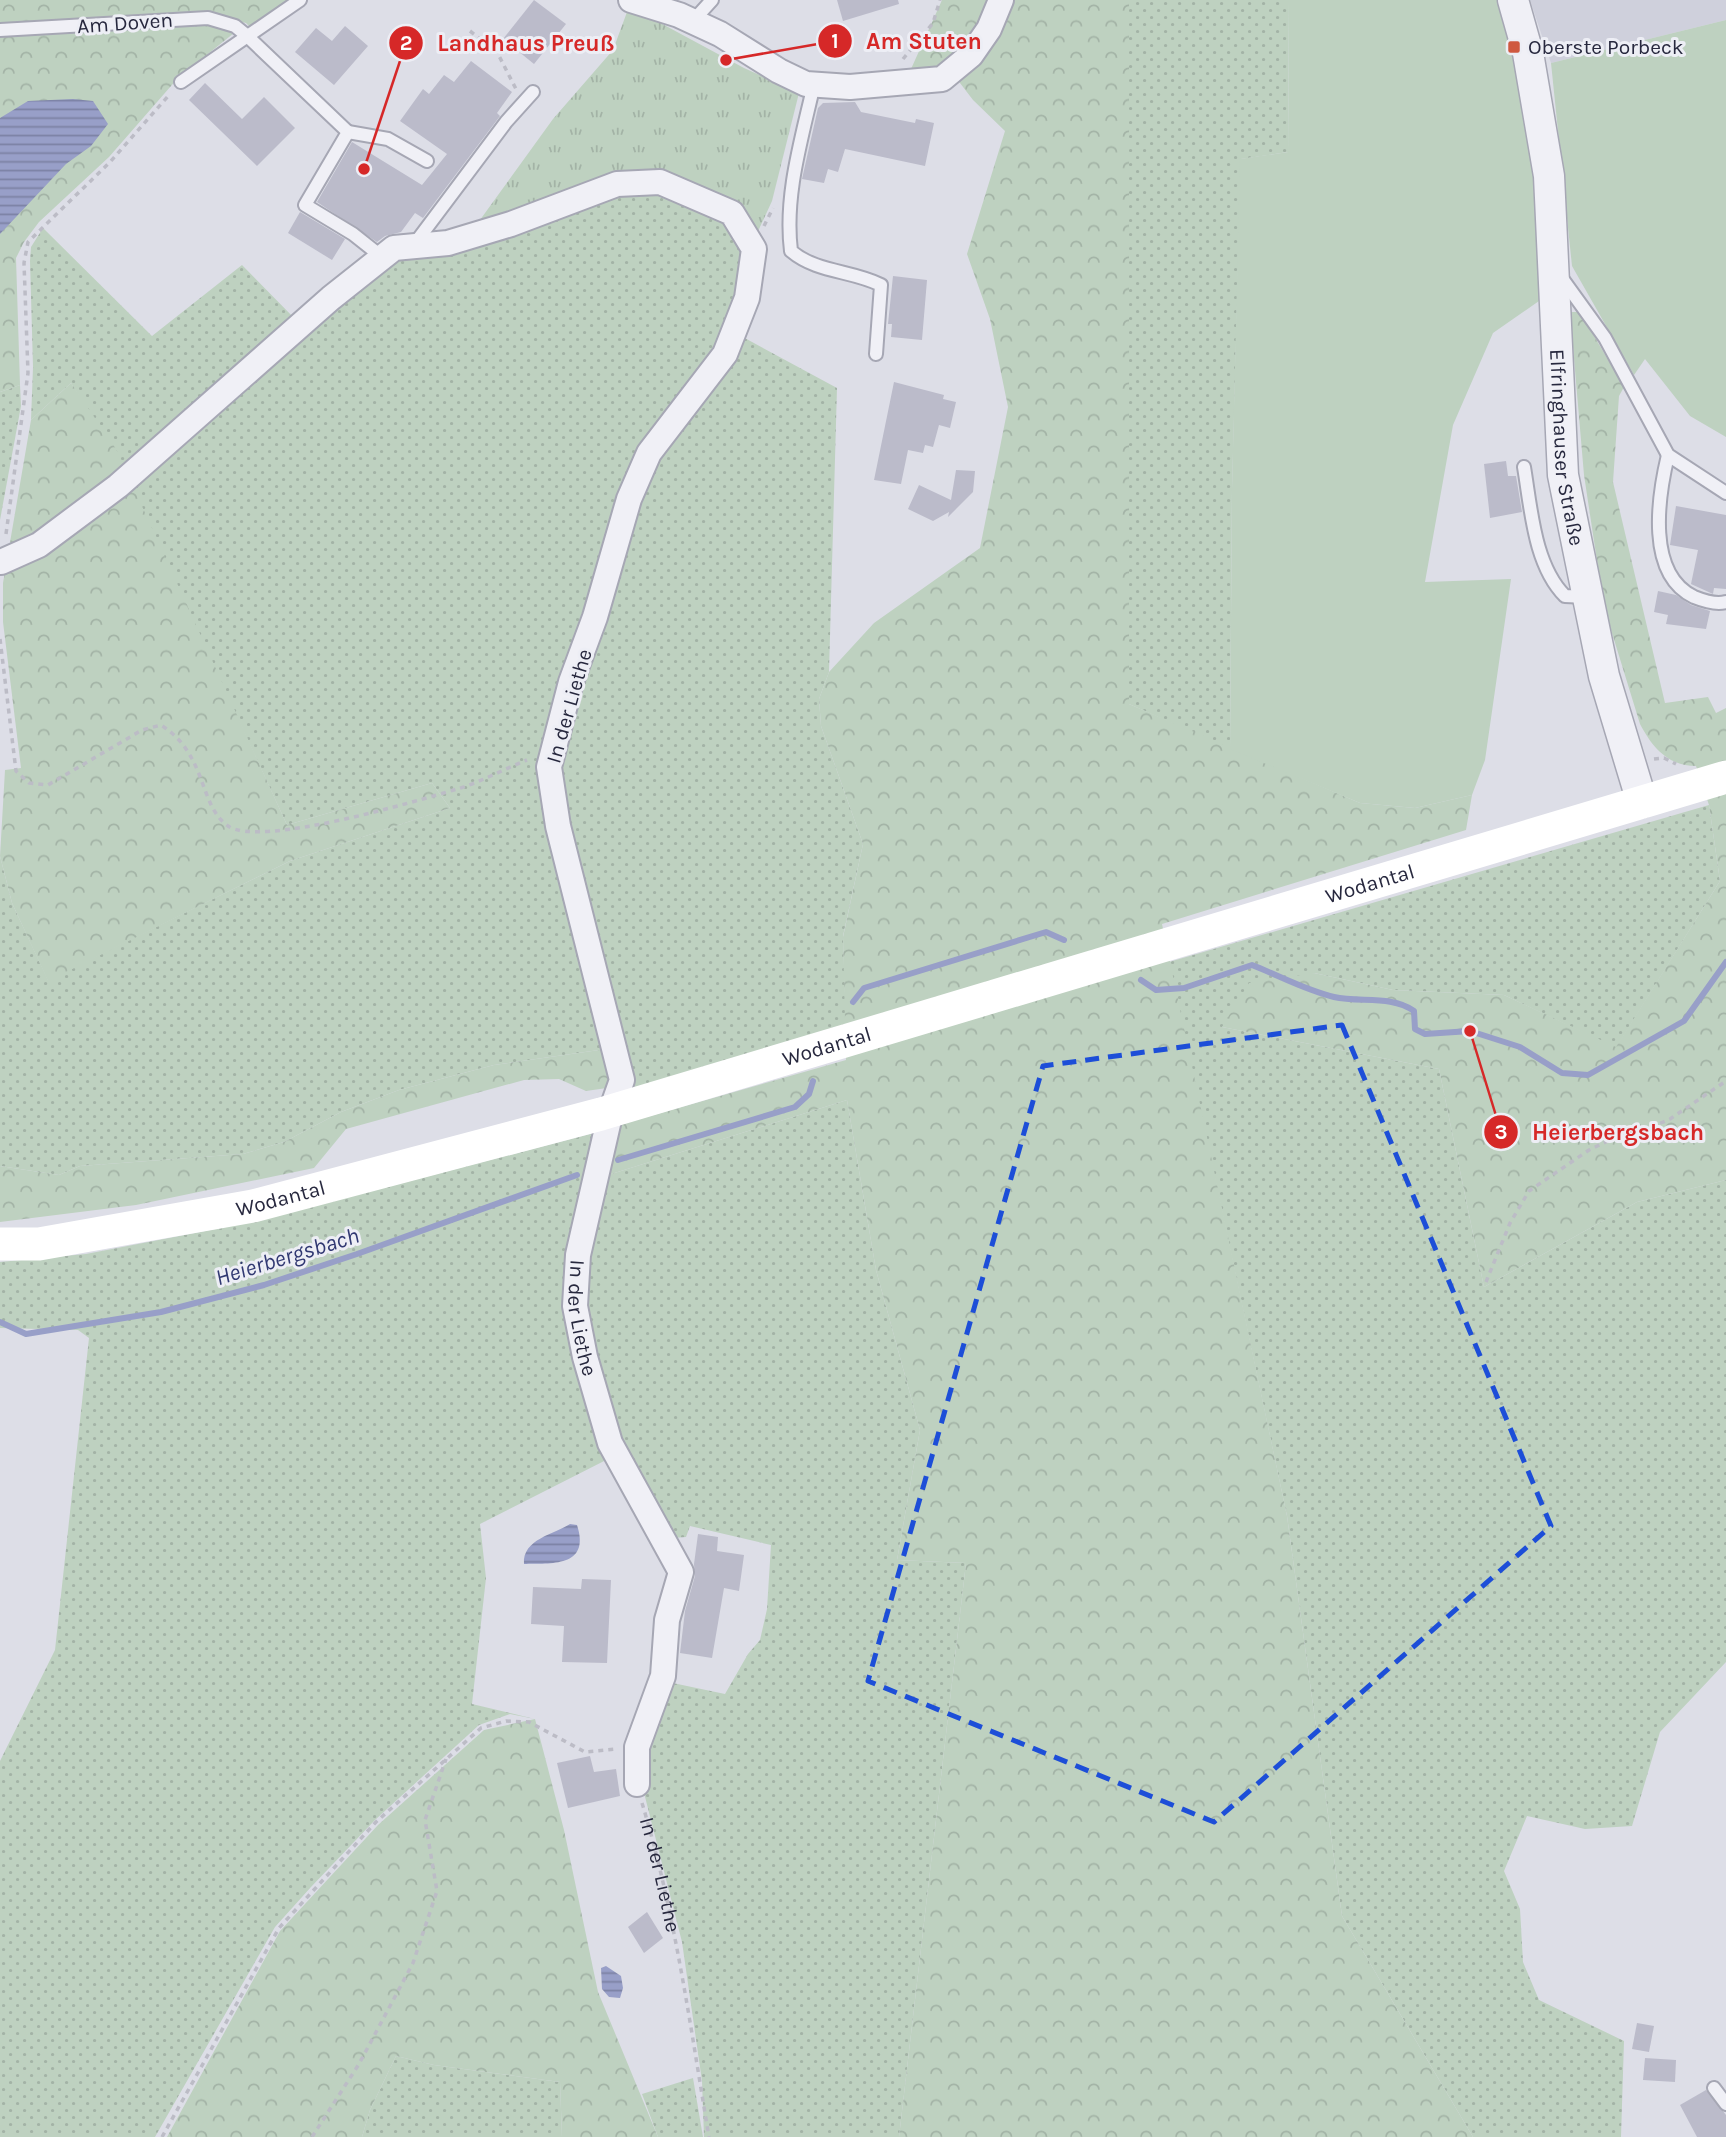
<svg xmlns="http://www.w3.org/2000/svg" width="1726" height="2137" font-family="Karla,sans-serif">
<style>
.built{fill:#cfd0dc}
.grass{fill:url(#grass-dots)}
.forest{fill:url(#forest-crowns)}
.park{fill:url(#park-tufts)}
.garden{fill:#bed1c0}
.water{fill:url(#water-rules)}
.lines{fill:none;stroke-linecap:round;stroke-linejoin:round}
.stream{stroke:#989fc8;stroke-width:6}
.building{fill:#bbbbca}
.service-casing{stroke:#a6a7b4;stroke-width:16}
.minor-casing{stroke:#a6a7b4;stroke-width:28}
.tertiary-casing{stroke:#a6a7b4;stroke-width:33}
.path{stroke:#bcbcc6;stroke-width:3.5;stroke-dasharray:5 5;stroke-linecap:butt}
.service{stroke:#f0f0f6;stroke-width:12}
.minor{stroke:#f0f0f6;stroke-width:24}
.tertiary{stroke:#f0f0f6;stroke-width:30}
.secondary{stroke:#fff;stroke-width:33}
.marked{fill:none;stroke:#1d4ed8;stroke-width:5;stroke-dasharray:14 9;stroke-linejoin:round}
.poi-dot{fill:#cf5940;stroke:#edeef5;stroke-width:2.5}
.labels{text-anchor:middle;stroke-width:6;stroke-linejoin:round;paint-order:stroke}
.street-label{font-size:21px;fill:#27283e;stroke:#edeef5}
.poi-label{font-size:21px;fill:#27283e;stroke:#edeef5;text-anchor:start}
.water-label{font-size:23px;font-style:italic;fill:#313972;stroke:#edeef5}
.leader{fill:none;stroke:#d62828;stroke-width:2.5}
.callout-dot{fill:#d62828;stroke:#edeef5;stroke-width:2.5}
.mark-label{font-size:21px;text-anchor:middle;font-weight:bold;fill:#fff}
.callout-label{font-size:23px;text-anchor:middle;font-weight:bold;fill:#d62828;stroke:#edeef5;stroke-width:6;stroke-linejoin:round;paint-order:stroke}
</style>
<defs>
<pattern id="grass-dots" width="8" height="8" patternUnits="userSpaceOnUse" patternTransform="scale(1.75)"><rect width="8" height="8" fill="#bed1c0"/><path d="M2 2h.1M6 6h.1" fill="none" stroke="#a3b3a6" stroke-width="1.8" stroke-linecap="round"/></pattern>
<pattern id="forest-crowns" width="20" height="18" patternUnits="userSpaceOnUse" patternTransform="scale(1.75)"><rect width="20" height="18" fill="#bed1c0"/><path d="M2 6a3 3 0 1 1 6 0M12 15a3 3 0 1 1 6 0" fill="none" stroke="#a3b3a6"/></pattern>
<pattern id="park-tufts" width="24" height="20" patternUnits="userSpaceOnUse" patternTransform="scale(1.75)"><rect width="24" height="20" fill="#bed1c0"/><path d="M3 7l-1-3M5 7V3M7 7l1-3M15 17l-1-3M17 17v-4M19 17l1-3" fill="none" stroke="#a3b3a6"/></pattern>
<pattern id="water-rules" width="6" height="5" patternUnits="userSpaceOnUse" patternTransform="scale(1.75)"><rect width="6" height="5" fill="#989fc8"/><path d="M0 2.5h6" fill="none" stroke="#7c82a4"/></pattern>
</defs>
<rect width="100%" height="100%" fill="#dddee7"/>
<polygon class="built" points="1530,0 1726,0 1726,20 1551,63"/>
<g class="grass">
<polygon points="1129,0 1289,0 1288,152 1241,159 1232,489 1230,749 1129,704"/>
<polygon points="657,186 727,219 749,255 723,348 669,415 551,736 606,1049 494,1065 399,1090 341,1112 284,1142 243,1154 80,1166 59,1175 0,1166 0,856 12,903 48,980 290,861 450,808 432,783 287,825 129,482 397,253 579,202"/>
<polygon points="43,228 152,336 242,265 298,322 125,471 71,383 31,420 33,367 30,261 31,247"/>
<polygon points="741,336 837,388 829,672 819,699 821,726 863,844 843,936 846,1024 626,1092 557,766 653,455"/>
<polygon points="20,385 21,406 0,520 0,392"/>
<polygon points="1709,805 1720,881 1616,1048 1504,995 1393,990 1314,973 1222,1027 1439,1069 1484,1287 1637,1202 1726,1180 1726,1662 1660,1732 1632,1826 1585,1829 1527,1816 1504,1871 1520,1909 1523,1962 1539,2000 1624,2041 1621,2137 1473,2137 1342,1916 1287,1516 1169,962"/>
<polygon points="847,1100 876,1270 920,1430 897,1560 966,1563 899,2137 704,2137 702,2081 682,1942 642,1785 642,1748 668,1682 725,1694 748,1654 760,1640 767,1609 771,1545 690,1526 686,1537 673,1538 608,1423 581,1303 605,1176"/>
<polygon points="594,1133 572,1258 612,1457 480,1524 486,1578 472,1704 535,1719 510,1714 479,1725 375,1820 311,1887 275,1927 155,2137 0,2137 0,1761 55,1650 89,1338 78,1330 0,1328 0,1262 86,1254 252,1222"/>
<polygon points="396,2056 434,2065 560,2082 562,2137 362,2137 370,2110"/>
<polygon points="693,2078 703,2137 658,2137 642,2094"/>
</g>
<g class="forest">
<polygon points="0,0 293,0 251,28 246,23 208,14 0,25"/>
<polygon points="942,0 1129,0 1129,704 1360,803 1415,808 1472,795 1466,830 1162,924 1287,1516 1342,1916 1473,2137 899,2137 966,1563 897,1560 920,1430 876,1270 847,1100 605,1176 615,1126 846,1060 843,937 863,844 821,726 819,699 829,672 874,623 980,548 1008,407 990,319 967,254 1005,131 973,100 947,66 911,69"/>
<polygon points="209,24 234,33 178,78 109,157 39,222 24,242 16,258 20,385 0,392 0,35 126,25"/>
<path d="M 1570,312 L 1580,312 L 1624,387 L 1619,396 L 1613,482 L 1665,703 L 1708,697 L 1716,713 L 1726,708 L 1726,1180 L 1637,1202 L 1484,1287 L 1439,1069 L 1222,1027 L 1249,983 L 1314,973 L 1393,990 L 1504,995 L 1616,1047 L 1720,881 L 1709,805 L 1696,766 C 1668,766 1652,747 1640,724 L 1604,607 L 1584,475 Z"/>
<polygon points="71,383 116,449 287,825 432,783 450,808 290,861 48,981 12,903 0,856 5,770 21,768 3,622 3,583 31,420"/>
<polygon points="606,1049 614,1087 586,1091 559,1079 524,1080 346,1129 314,1168 136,1205 0,1222 0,1166 59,1175 80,1166 243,1154 284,1142 341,1112 399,1090 494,1065"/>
<polygon points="535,1719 564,1830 598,1992 658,2137 562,2137 560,2082 434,2065 396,2056 370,2110 362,2137 167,2137 280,1931 378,1825 484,1730"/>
</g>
<polygon class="park" points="627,12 653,19 744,68 799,93 772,201 754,240 664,177 472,231 553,119 613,50"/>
<g class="garden">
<polygon points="1289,0 1499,0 1524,93 1537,183 1539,301 1493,333 1453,425 1425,582 1511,579 1485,760 1472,795 1415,808 1360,803 1230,749 1232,489 1240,159 1288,152"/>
<polygon points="1726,20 1726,437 1690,416 1645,359 1634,375 1572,266 1551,63"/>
</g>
<g class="water">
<polygon points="73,99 93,101 108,124 91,146 66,164 0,234 0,118 28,101"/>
<path d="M 570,1524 L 577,1525 C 591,1568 550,1563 524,1564 C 522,1539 555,1534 570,1524 Z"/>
<polygon points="606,1966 621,1976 623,1988 620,1998 609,1997 602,1989 601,1968"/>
</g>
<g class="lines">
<g class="stream">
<path d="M 1141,980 L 1156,990 L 1184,988 L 1252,965 C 1280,976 1305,990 1334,997 C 1360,1003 1391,995 1414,1011 L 1415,1029 L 1425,1034 L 1470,1031 L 1520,1047 L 1562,1073 L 1588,1075 L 1684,1021 L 1726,962"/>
<polyline points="853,1002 864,988 1046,932 1064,940"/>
<polyline points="618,1160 795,1107 809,1094 813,1081"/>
<polyline points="0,1322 26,1334 161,1312 264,1285 357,1254 577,1175"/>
</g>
</g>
<g class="building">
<polygon points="534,0 566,24 534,64 503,39"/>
<polygon points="837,0 898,0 899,4 843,21"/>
<polygon points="345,26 368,46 334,85 295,52 316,28 332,41"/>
<polygon points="471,61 512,92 497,113 500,116 423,218 415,213 401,232 385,236 377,242 317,202 352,142 422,185 447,154 400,121 423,89 429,94 444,75 454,82"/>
<polygon points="205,83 242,119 264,97 295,128 257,166 189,100"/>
<polygon points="855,102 861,112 915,123 916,119 934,123 925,166 845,149 838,172 828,169 824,183 802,179 818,108 823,103"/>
<polygon points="300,212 345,239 332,260 288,233"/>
<polygon points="893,276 927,280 922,340 891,337 892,324 888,324"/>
<polygon points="894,382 944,395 943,399 956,402 950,428 939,425 933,447 925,445 923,453 908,450 901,484 874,480"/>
<polygon points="1506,461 1508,476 1516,476 1522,512 1490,518 1484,464"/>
<polygon points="956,470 975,471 973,492 948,517 949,512 933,521 908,509 919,485 951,500"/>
<polygon points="1676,506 1726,515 1726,589 1714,588 1713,594 1691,584 1698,550 1670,545"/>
<polygon points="1658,591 1676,595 1691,605 1710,611 1706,629 1666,624 1668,615 1654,612"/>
<polygon points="698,1534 718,1537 717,1551 744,1555 739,1591 724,1588 712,1658 680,1653 685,1611 695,1576 694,1564"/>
<polygon points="582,1579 611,1580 607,1663 562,1662 564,1626 531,1624 533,1587 581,1589"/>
<polygon points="590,1756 594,1772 616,1769 620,1796 568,1808 557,1763"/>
<polygon points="647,1912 663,1938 644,1953 628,1927"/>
<polygon points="1637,2023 1654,2026 1649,2052 1632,2049"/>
<polygon points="1645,2058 1676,2060 1675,2082 1643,2080"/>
<polygon points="1706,2090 1726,2115 1726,2137 1697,2137 1680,2105"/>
</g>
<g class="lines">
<defs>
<g id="service">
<polyline points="693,21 712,0"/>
<polyline points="0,30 208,18 235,26 246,35 348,132 305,205 353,234 382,257"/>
<polyline points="181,82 300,0"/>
<path d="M 814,84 C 802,138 784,195 791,251 C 817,273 851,270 881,285 L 876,354"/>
<polyline points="348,132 388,139 427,161"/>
<polyline points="413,246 506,122 533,92"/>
<polyline points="1561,277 1605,338 1668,455 1726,493"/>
<path d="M 1668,455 C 1658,497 1646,574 1694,597 C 1704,601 1716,605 1726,602"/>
<path d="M 1524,467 C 1531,508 1534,565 1565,596 L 1587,597"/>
<polyline points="1714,2088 1726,2104"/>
</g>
<g id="minor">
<polyline points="631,0 679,15 720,34 779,71 806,84 850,87 942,79 971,55 989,29 1001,0"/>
<path id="s2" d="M 1,562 L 39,545 L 118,486 L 331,298 L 394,248 L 448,243 L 511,224 L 617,184 L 660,182 L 732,213 L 754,249 L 747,298 L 725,354 L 649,453 L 629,499 L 595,617 L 571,682 L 549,767 L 558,826 L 622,1080 L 611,1111 L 578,1255 L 575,1306 L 585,1357 L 610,1443 L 681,1572 L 667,1620 L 663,1676 L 637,1747 L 637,1784"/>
</g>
<g id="tertiary">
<path id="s3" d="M 1513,0 L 1528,53 L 1549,176 L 1563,475 L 1604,676 L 1642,802"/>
</g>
</defs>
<use href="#service" class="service-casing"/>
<use href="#minor" class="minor-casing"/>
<use href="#tertiary" class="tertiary-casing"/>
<g class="path">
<polyline points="470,31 497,52 516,89"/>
<polyline points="903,59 933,23 940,0"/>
<polyline points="764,226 773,208"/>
<polyline points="6,534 28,373 24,263 28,242 111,161 170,94"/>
<path d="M 0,639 L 16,771 L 29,783 L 48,785 L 142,730 L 161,725 C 208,755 198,805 228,826 C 260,848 417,801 457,789 C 481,782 504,769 527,760"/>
<polyline points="1654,759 1664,758 1676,764"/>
<polyline points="1486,1282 1510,1223 1529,1191 1589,1150 1618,1136 1642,1131 1670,1119 1726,1081"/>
<path id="s1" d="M 642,1803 C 675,1912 690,2025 709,2137"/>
<polyline points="162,2137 279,1928 376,1822 481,1728 506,1721 529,1722 585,1752 617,1749"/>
<polyline points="312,2137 359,2064 413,1963 437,1891 425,1820 446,1759"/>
</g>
<use href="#service" class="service"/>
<use href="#minor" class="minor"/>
<use href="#tertiary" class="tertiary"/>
<path class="secondary" id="s4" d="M 0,1244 L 39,1244 L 253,1206 L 601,1114 L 1726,777"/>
</g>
<path class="marked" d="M 1342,1025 L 1551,1526 L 1214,1822 L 868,1681 L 1043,1066 Z"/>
<rect class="poi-dot" x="1507" y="40" width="14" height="14" rx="3.5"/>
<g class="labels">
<g class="street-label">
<text transform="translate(125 23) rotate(-4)" y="7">Am Doven</text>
<text dy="7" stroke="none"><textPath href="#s3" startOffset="452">Elfringhauser Straße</textPath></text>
<text transform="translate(569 706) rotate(-74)" y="7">In der Liethe</text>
<text dy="7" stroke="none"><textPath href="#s4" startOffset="1419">Wodantal</textPath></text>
<text dy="7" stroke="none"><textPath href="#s4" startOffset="852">Wodantal</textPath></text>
<text dy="7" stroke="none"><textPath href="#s4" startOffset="285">Wodantal</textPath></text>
<text dy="7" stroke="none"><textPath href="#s2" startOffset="2032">In der Liethe</textPath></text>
<text dy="7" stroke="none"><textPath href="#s1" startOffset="74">In der Liethe</textPath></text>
</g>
<g class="poi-label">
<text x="1528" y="54">Oberste Porbeck</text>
</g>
<g class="water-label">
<text transform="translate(287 1256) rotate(-17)" y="8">Heierbergsbach</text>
</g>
</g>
<path class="leader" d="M726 60L835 41M364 169L406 43M1470 1031L1501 1132"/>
<g class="callout-dot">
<circle cx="726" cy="60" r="7"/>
<circle cx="364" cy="169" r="7"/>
<circle cx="1470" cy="1031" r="7"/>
<circle cx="835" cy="41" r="18"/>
<circle cx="406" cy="43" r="18"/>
<circle cx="1501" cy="1132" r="18"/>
</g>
<g class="mark-label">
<text x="835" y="48">1</text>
<text x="406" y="50">2</text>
<text x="1501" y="1139">3</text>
</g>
<g class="callout-label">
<text x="924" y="49">Am Stuten</text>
<text x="526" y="51">Landhaus Preuß</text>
<text x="1618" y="1140">Heierbergsbach</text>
</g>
</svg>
